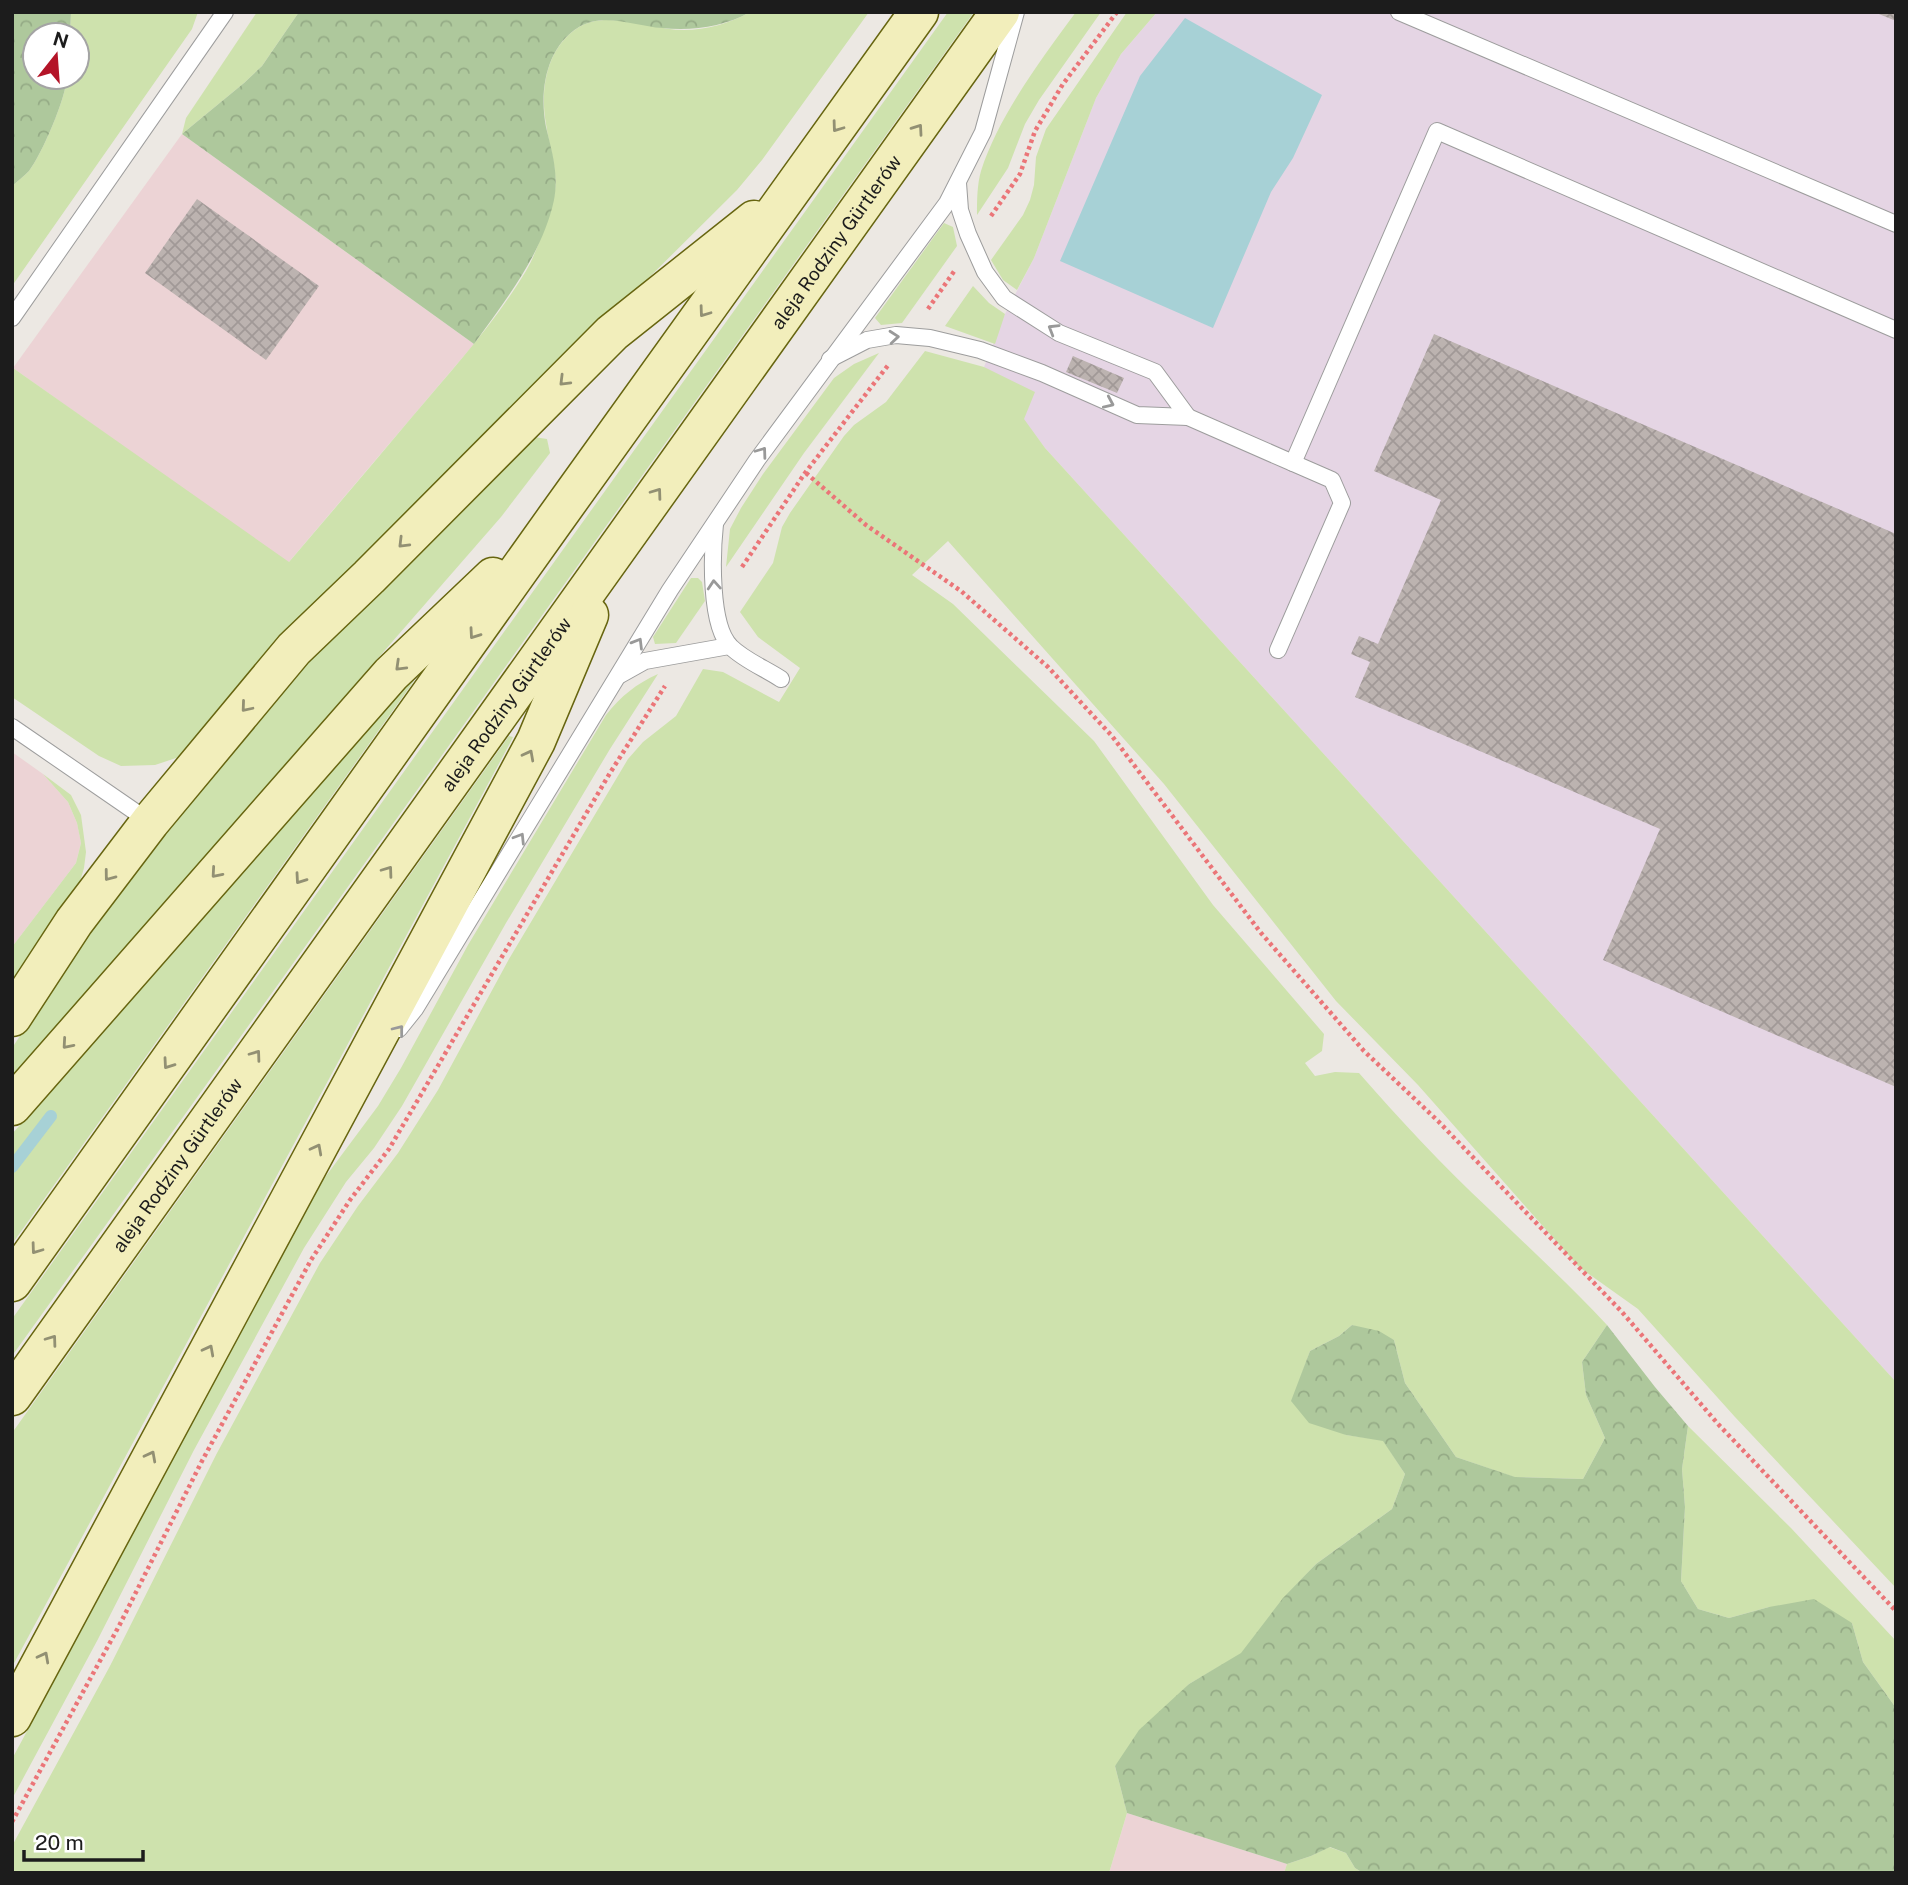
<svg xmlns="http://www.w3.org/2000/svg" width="1908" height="1885" font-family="'Public Sans',sans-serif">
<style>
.commercial{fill:#ecd3d5}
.industrial{fill:#e5d5e4}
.grass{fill:#cee2ad}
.forest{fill:url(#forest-crowns)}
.water{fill:#a7d1d6}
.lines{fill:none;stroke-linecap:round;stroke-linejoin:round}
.stream{stroke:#a7d1d6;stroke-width:12}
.building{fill:url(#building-cross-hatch)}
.service-casing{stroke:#9d9d9d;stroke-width:18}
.secondary-casing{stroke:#676510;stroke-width:41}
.path{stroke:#eb7578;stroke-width:4.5;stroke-dasharray:3.5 3.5;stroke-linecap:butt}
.service{stroke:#fff;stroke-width:16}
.secondary{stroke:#f2eebb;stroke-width:38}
.oneway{stroke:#929073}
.oneway2{stroke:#999}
.labels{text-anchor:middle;stroke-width:6;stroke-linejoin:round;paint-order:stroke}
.street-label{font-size:19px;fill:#1c1c1c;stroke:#fff}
</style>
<defs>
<pattern id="forest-crowns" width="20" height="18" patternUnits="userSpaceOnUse" patternTransform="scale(1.75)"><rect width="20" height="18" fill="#aec89c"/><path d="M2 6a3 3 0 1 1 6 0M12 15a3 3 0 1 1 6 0" fill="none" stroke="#95ab86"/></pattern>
<pattern id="building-cross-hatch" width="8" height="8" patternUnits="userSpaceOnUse" patternTransform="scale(1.75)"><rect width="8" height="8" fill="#bcb3b0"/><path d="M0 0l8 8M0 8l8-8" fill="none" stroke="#a19997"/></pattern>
</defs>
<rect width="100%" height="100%" fill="#ece8e3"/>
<g class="commercial">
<polygon points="182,134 474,344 288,563 13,368"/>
<polygon points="12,752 43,774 68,802 77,823 81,843 76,863 12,947"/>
<polygon points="1127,1813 1287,1864 1284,1873 1109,1873"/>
</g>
<polygon class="industrial" points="1157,12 1896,12 1896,1382 1045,448 984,367 1005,314 1034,258 1096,98 1121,54"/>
<g class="grass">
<path d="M 71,12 L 198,12 L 192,29 L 12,286 L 12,186 C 18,181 24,176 29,171 C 42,154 66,98 67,77 L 77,77 L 77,35 L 70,35 Z"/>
<polygon points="257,12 299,12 262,66 244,83 182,134 186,118"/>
<path d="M 750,12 L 869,12 L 762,160 L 737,190 L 545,381 L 179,757 L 155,765 L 121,766 L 99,756 L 12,697 L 13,368 L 289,562 C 330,514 371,466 412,417 C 452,370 494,324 526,271 C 537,252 544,228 551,207 C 562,178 550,153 546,124 C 540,90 546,50 576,29 C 605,8 651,30 684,30 C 706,30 731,23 750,12 Z"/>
<polygon points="948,12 974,12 12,1356 12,1319"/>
<path d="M 1076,12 L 1101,12 L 1039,100 L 1025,124 L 1008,168 L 977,215 C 977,201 977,185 981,171 C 998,117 1042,58 1076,12 Z"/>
<polygon points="1127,12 1157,12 1121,54 1096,98 1034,258 1017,290 1003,280 991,260 1023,215 1030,200 1034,185 1036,157 1046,129"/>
<polygon points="944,223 953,227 957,246 902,323 881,325 875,318"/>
<polygon points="973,286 989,303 1005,314 995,344 945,326"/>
<path d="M 925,351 L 984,367 L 1035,392 L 1024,419 L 1045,448 L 1896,1382 L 1896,1588 L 1735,1417 L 1638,1309 L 1579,1267 L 1418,1085 L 1336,1001 L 1164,784 L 948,541 L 912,575 L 953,604 L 1094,741 L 1213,905 L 1324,1034 L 1322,1051 L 1305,1063 L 1315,1076 L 1335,1072 L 1359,1073 C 1400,1120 1443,1166 1489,1209 C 1529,1248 1570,1285 1607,1325 L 1582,1362 L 1586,1395 L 1605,1438 L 1583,1479 L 1514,1477 L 1456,1457 L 1405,1383 L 1394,1340 L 1352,1325 L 1339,1336 L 1310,1351 L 1292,1402 L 1346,1435 L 1383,1440 L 1405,1474 L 1392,1509 L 1316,1564 L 1283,1599 L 1241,1654 L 1189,1684 L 1115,1766 L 1127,1813 L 1109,1873 L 12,1873 L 12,1846 L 110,1666 L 217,1453 L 320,1263 L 358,1206 L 398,1153 L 438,1090 L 509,959 L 628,759 L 643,742 L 676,716 L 703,669 L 723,672 L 779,702 L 800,668 L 758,637 L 740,612 L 773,563 L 782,527 L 790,513 L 844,436 L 854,425 L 886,402 Z"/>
<polygon points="879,353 804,453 726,567 730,529 741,508 763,474 834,378 854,364"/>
<polygon points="534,437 547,439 550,453 501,517 12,1078 12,1048 101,913 297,673"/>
<polygon points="691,578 698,578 702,582 705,601 676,643 655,644 653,637"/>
<path d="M 658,674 L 610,749 L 506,923 L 402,1106 L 374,1148 L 346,1182 L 304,1248 L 194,1450 L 97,1641 L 12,1799 L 12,1759 L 96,1603 L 175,1442 L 287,1236 L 323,1180 L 378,1106 L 401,1068 L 468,945 L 606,715 C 621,696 636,684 658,674 Z"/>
<polygon points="414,678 414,681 12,1244 12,1134"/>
<polygon points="509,736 513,737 509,745 12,1667 12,1433"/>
<polygon points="43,774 71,795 81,815 86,852 84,868 78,888 12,990 12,947 76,863 81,843 77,823 68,802"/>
<polygon points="1688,1426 1791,1528 1896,1641 1896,1708 1863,1662 1852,1623 1769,1607 1729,1618 1698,1609 1681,1581 1685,1507 1682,1469"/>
<polygon points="1329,1847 1346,1853 1355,1868 1363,1873 1284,1873 1287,1864 1311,1856"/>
</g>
<g class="forest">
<path d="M 12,12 L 71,12 L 70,35 L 35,35 L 35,77 L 67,77 C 66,98 42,154 29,171 C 24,176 18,181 12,186 Z"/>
<path d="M 299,12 L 750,12 C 724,27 692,31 662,28 C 636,26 603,12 579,27 C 546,47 539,91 546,127 C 552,152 559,174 554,200 C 542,255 506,299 474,344 L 182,134 L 244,83 L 262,66 Z"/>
<polygon points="1352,1325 1379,1331 1394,1340 1405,1383 1456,1457 1515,1477 1583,1479 1605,1438 1586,1395 1582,1362 1607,1325 1655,1387 1688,1426 1682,1469 1685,1507 1681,1581 1698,1609 1729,1618 1769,1607 1814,1599 1852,1623 1863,1662 1896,1708 1896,1873 1363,1873 1355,1868 1346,1853 1330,1847 1311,1856 1287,1864 1127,1813 1115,1766 1139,1730 1189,1684 1241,1653 1283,1598 1316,1564 1392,1509 1405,1474 1383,1441 1346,1435 1309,1423 1291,1401 1310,1351 1339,1336"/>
</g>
<polygon class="water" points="1185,18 1322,95 1293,158 1271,192 1213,328 1060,261 1140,76"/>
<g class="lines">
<polyline class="stream" points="12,1167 51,1116"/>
</g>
<g class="building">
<polygon points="1874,12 1896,12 1896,21"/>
<polygon points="197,199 319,286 266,360 145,273"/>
<polygon points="1434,334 1896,534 1896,1087 1603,960 1660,829 1355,697 1370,662 1351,654 1359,636 1378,644 1441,500 1374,471"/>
<polygon points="1073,356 1124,378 1117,393 1066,372"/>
</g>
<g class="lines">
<defs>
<g id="service">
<polyline points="1399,12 1896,224"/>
<polyline points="958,183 960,210 968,234 985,272 1004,298 1059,333 1155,372 1188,417"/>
<polyline points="12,318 225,12"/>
<polyline points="830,359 867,340 896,335 930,338 980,350 1042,373 1137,415 1188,417 1293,463 1437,131 1896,330"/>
<path d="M 715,524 C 712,552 709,626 731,647 C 744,660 766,669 781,679"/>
<polyline points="1278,650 1342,503 1332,480 1293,463"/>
<polyline points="620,675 645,661 729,646"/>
<polyline points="12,727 150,822"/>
<polyline points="399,1029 415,1009 670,590 757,460 947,203 983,132 1016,12"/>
</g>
<g id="secondary">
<polyline points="12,1017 74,922 150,822 294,649 369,577 612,333 754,220"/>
<polyline points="12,1106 391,674 493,577"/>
<polyline points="12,1282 556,518 919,12"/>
<path id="s1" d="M 12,1396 L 1000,12"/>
<polyline points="12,1717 536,741 589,615"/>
</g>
</defs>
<use href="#service" class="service-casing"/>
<use href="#secondary" class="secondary-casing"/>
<g class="path">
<polyline points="991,216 1020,174 1035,131 1063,84 1117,12"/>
<polyline points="928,309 955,270"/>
<polyline points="806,473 866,525 961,591 1048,667 1112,736 1261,933 1364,1051 1438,1121 1622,1312 1718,1424 1896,1611"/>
<polyline points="742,567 805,473 889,364"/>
<polyline points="12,1822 119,1626 202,1461 311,1260 350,1200 389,1149 610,773 665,686"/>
</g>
<use href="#service" class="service"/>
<use href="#secondary" class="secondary"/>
</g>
<defs><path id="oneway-chevron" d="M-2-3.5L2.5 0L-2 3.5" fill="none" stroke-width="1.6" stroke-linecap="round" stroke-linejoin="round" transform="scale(1.75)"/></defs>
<g class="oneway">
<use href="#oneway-chevron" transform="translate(837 127) rotate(126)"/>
<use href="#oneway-chevron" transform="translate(918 129) rotate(-55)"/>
<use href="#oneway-chevron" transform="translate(704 312) rotate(126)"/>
<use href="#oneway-chevron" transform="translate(564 381) rotate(135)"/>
<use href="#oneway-chevron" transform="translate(657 493) rotate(-54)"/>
<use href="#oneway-chevron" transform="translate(403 543) rotate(135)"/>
<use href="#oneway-chevron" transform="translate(474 634) rotate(125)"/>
<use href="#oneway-chevron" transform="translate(400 666) rotate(136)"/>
<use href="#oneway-chevron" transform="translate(246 707) rotate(130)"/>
<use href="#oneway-chevron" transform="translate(529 755) rotate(-62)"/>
<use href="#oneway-chevron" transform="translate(388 871) rotate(-54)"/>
<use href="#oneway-chevron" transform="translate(216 873) rotate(131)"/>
<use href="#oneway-chevron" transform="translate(109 876) rotate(127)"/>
<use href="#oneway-chevron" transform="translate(300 879) rotate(125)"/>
<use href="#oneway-chevron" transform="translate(67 1044) rotate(131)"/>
<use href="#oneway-chevron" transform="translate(256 1055) rotate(-54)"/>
<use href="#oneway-chevron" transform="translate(168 1064) rotate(125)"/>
<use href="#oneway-chevron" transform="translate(317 1149) rotate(-62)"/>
<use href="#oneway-chevron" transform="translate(36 1249) rotate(126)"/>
<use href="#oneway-chevron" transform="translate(52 1340) rotate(-54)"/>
<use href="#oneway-chevron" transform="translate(209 1350) rotate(-62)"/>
<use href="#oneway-chevron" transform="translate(151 1456) rotate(-62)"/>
<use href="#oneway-chevron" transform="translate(44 1657) rotate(-62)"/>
</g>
<g class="oneway2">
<use href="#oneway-chevron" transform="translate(1053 329) rotate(-149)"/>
<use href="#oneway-chevron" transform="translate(894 337) rotate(-5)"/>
<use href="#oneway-chevron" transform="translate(1109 403) rotate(24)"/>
<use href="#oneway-chevron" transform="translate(762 452) rotate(-54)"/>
<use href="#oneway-chevron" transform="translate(714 585) rotate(-94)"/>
<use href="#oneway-chevron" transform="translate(638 643) rotate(-59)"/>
<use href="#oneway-chevron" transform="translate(520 838) rotate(-58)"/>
<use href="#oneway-chevron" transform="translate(399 1030) rotate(-52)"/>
</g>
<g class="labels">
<g class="street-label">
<text dy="7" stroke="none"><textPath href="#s1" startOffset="1418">aleja Rodziny Gürtlerów</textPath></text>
<text dy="7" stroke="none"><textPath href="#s1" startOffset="850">aleja Rodziny Gürtlerów</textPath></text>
<text dy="7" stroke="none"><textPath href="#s1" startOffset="284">aleja Rodziny Gürtlerów</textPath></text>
</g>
</g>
<rect width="1908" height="1885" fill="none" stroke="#1c1c1c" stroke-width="28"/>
<g transform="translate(56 56) rotate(17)"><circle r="33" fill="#ffffff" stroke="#a4a4a4" stroke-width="2"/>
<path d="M0-5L12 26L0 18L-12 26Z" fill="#b41428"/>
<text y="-10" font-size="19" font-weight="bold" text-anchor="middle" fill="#1c1c1c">N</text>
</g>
<path d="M24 1850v10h119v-10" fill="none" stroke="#1c1c1c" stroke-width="3.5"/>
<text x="35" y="1850" font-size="21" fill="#1c1c1c" stroke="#ffffff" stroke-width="5" paint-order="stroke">20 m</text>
</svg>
